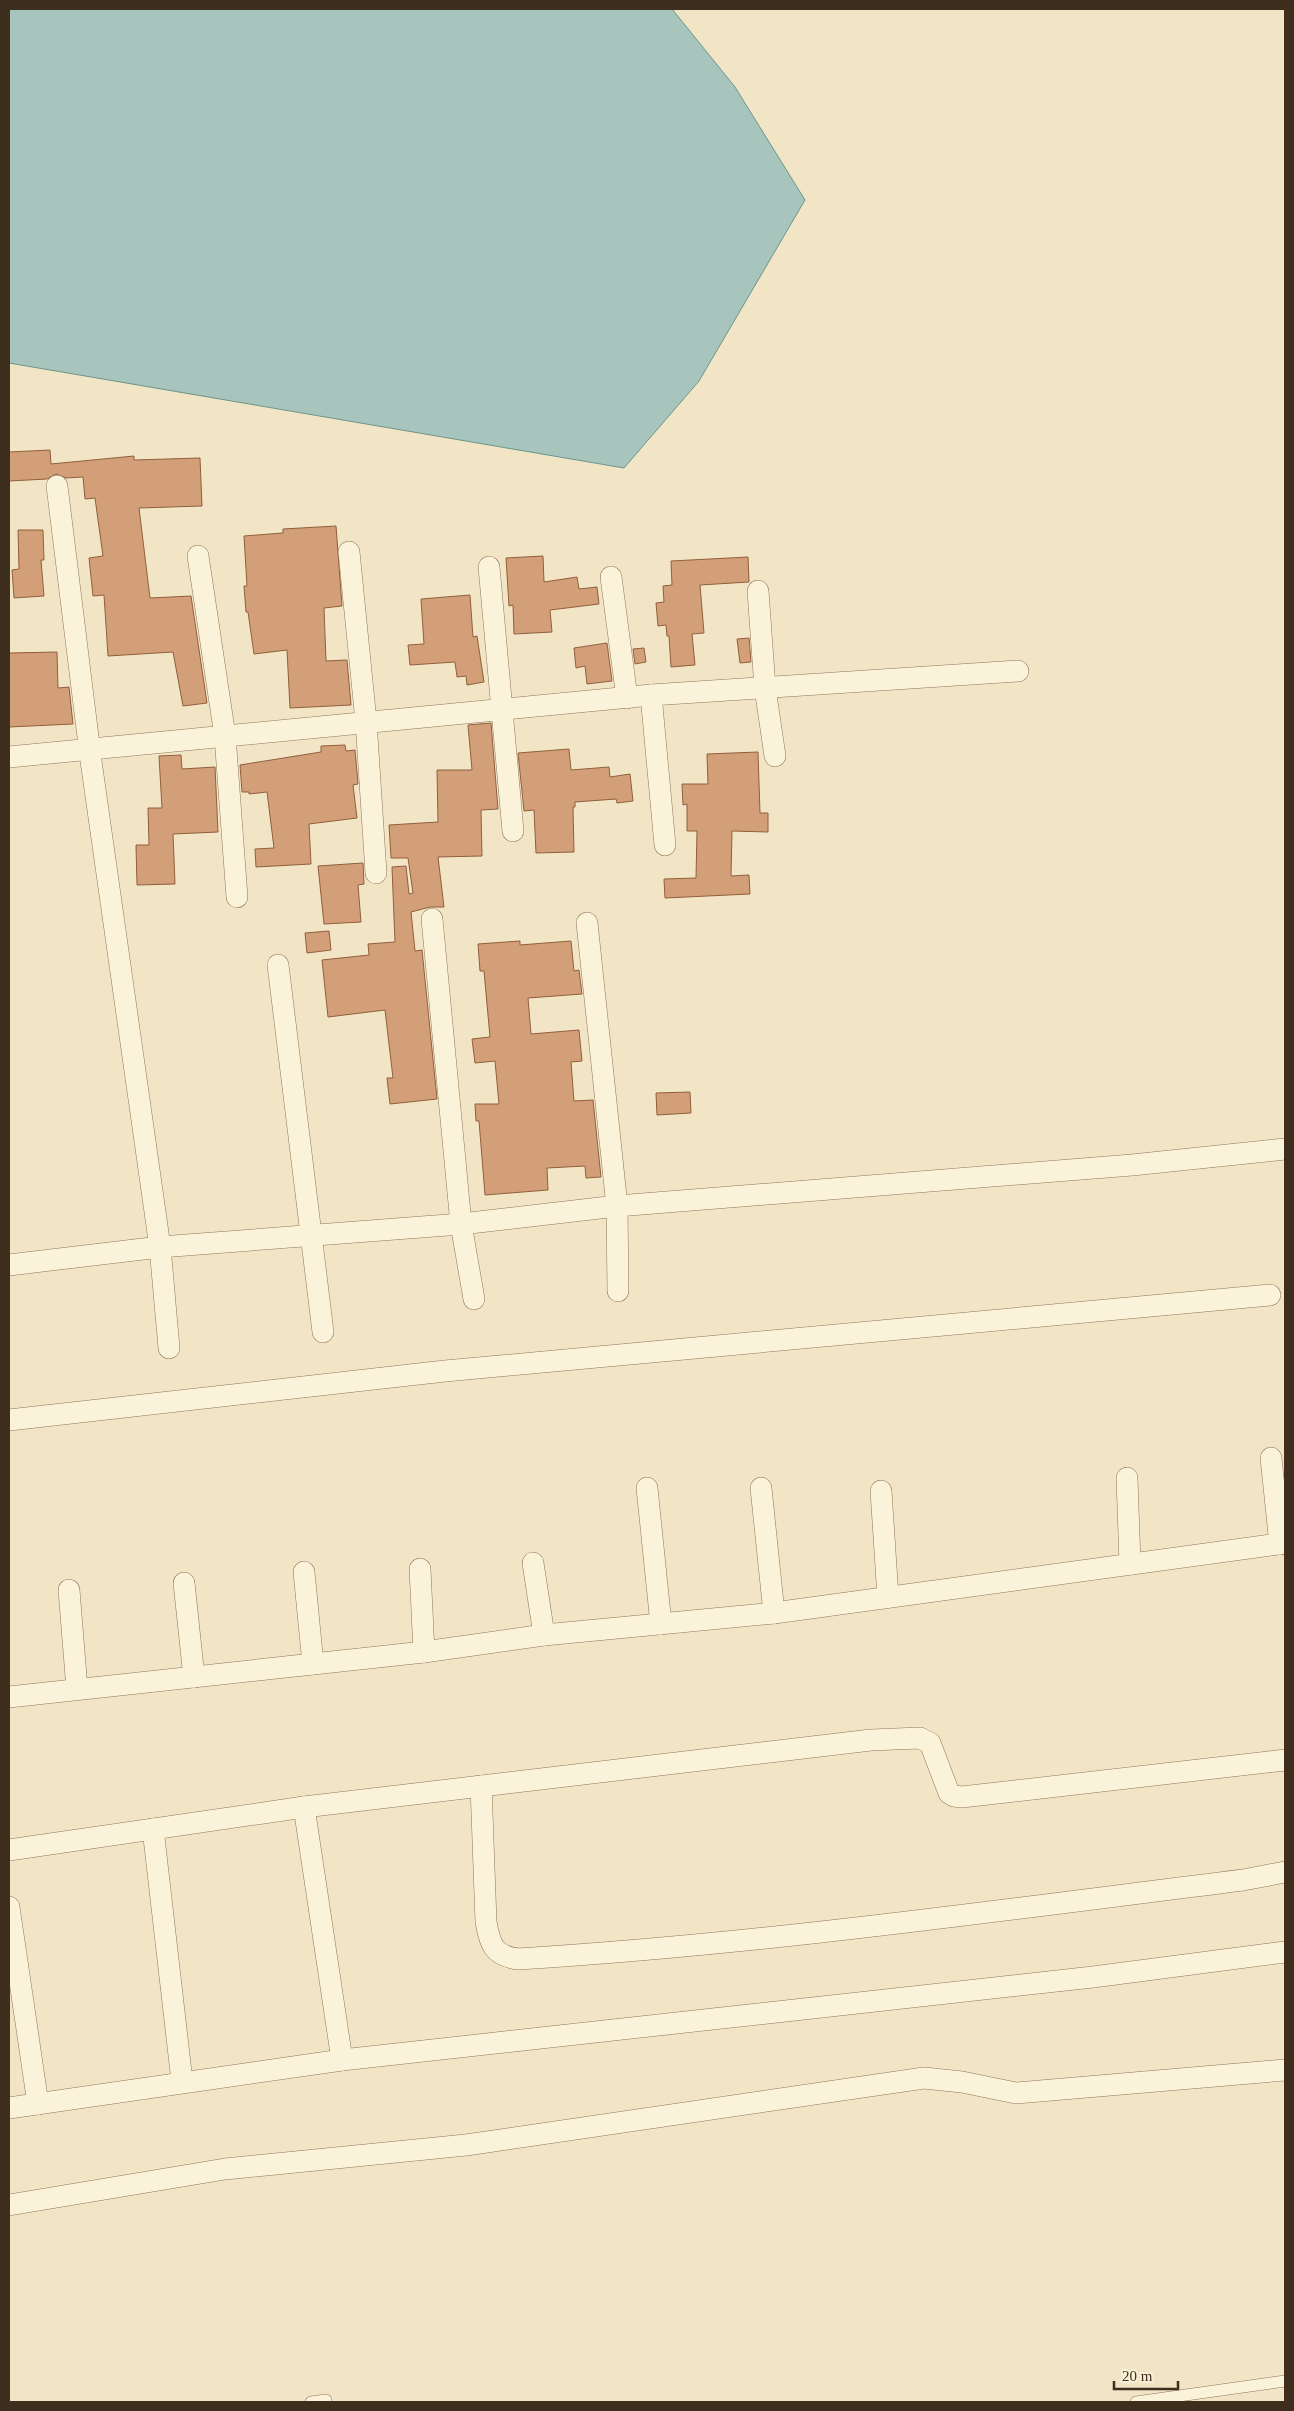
<svg xmlns="http://www.w3.org/2000/svg" width="1294" height="2411" font-family="Georgia,serif">
<style>
.water{fill:#a7c5bc;stroke:#6d958b}
.building{fill:#d39f78;stroke:#905f3d}
.lines{fill:none;stroke-linecap:round;stroke-linejoin:round}
.service-casing{stroke:#8f7659;stroke-width:12}
.minor-casing{stroke:#8f7659;stroke-width:22}
.service{stroke:#fbf2da;stroke-width:11}
.minor{stroke:#fbf2da;stroke-width:21}
</style>
<rect width="100%" height="100%" fill="#f2e5c5"/>
<polygon class="water" points="9,9 672,9 735,87 805,200 699,381 624,468 9,363"/>
<g class="building">
<polygon points="50,450 51,464 134,456 134,460 200,458 202,506 139,508 150,598 191,596 207,703 183,706 173,652 108,656 104,595 93,596 89,558 103,556 95,498 85,499 83,477 66,478 56,474 47,479 9,481 9,452"/>
<polygon points="336,526 342,606 324,608 326,661 347,660 351,705 290,708 287,650 254,654 248,612 246,612 244,586 247,586 244,536 283,533 283,529"/>
<polygon points="18,530 43,530 44,560 41,560 44,596 14,598 12,570 19,569"/>
<polygon points="543,556 544,582 577,577 579,589 597,587 599,604 550,610 552,632 514,634 513,605 509,606 506,558"/>
<polygon points="748,557 749,582 700,585 704,633 692,634 695,665 671,667 669,636 667,636 666,625 658,626 656,603 664,602 663,586 672,585 671,561"/>
<polygon points="470,595 473,637 477,636 484,682 467,685 466,676 457,677 455,662 410,665 408,645 424,644 421,599"/>
<polygon points="749,638 751,662 740,663 737,639"/>
<polygon points="607,643 612,681 587,684 585,666 576,668 574,648"/>
<polygon points="644,648 646,662 635,664 633,649"/>
<polygon points="57,652 58,688 69,687 73,724 9,727 9,653"/>
<polygon points="491,723 498,809 481,810 482,856 438,857 444,907 430,907 411,912 415,951 422,950 437,1099 390,1104 387,1078 393,1078 385,1010 328,1017 322,960 369,955 368,944 395,942 392,867 406,866 409,894 413,893 408,858 391,858 389,825 438,822 437,770 472,770 468,725"/>
<polygon points="345,745 346,751 355,750 358,784 353,785 357,818 309,824 311,864 256,867 255,849 274,848 267,792 249,794 249,792 242,792 240,765 321,752 321,746"/>
<polygon points="569,749 571,770 609,767 610,777 630,774 633,801 617,803 616,799 575,802 575,807 573,807 574,852 536,853 534,810 524,811 518,753"/>
<polygon points="758,752 760,813 768,813 768,832 732,831 731,876 749,875 750,894 665,898 664,879 696,878 697,831 687,831 687,804 683,805 682,784 708,784 707,754"/>
<polygon points="181,755 182,769 215,767 218,832 173,834 175,884 137,885 136,845 149,845 148,808 162,808 159,756"/>
<polygon points="363,863 364,884 358,885 361,922 324,924 318,866"/>
<polygon points="329,931 331,950 307,953 305,933"/>
<polygon points="520,941 520,945 571,941 574,971 579,970 582,994 528,998 531,1034 579,1030 582,1061 571,1062 574,1101 593,1100 601,1177 586,1178 585,1166 547,1168 548,1190 485,1195 479,1121 476,1121 475,1104 499,1104 495,1061 475,1063 472,1039 490,1037 484,971 480,971 478,944"/>
<polygon points="690,1092 691,1113 657,1115 656,1093"/>
</g>
<g class="lines">
<defs>
<g id="service">
<polyline points="311,2402 326,2400"/>
<polyline points="1136,2402 1285,2381"/>
</g>
<g id="minor">
<polyline points="57,486 91,761 160,1247 169,1348"/>
<polyline points="349,552 366,721 376,873"/>
<polyline points="198,556 225,736 237,897"/>
<polyline points="489,567 513,831"/>
<polyline points="611,577 627,698"/>
<polyline points="758,591 765,688 775,756"/>
<polyline points="651,695 665,845"/>
<polyline points="9,757 651,695 1018,671"/>
<polyline points="432,919 461,1224 474,1299"/>
<polyline points="587,923 617,1206 618,1291"/>
<polyline points="278,965 323,1332"/>
<polyline points="9,1265 160,1247 461,1224 617,1206 1132,1165 1285,1149"/>
<polyline points="9,1420 445,1371 1270,1295"/>
<polyline points="1271,1458 1280,1544"/>
<polyline points="1127,1478 1130,1564"/>
<polyline points="647,1488 661,1624"/>
<polyline points="761,1488 774,1613"/>
<polyline points="881,1491 888,1597"/>
<polyline points="533,1563 544,1635"/>
<polyline points="420,1569 424,1652"/>
<polyline points="304,1572 313,1664"/>
<polyline points="184,1583 194,1677"/>
<polyline points="69,1590 77,1689"/>
<polyline points="9,1697 424,1652 544,1635 774,1613 1285,1543"/>
<path d="M 481,1786 L 486,1922 C 490,1945 494,1956 518,1959 C 761,1944 1002,1910 1243,1880 L 1285,1872"/>
<polyline points="304,1807 342,2060"/>
<polyline points="153,1829 182,2081"/>
<polyline points="9,1850 304,1807 871,1740 920,1738 930,1743 949,1793 954,1796 962,1797 1285,1760"/>
<polyline points="9,1907 38,2104"/>
<polyline points="9,2108 342,2060 1093,1977 1285,1952"/>
<polyline points="9,2205 225,2169 466,2145 924,2078 962,2082 1016,2093 1285,2070"/>
</g>
</defs>
<use href="#service" class="service-casing"/>
<use href="#minor" class="minor-casing"/>
<use href="#service" class="service"/>
<use href="#minor" class="minor"/>
</g>
<rect width="1294" height="2411" fill="none" stroke="#3e2e1e" stroke-width="20"/>
<path d="M1114 2381v8h64v-8" fill="none" stroke="#3e2e1e" stroke-width="2.5"/>
<text x="1122" y="2381" font-size="15" fill="#3e2e1e" stroke="#f8efd6" stroke-width="4" paint-order="stroke">20 m</text>
</svg>
